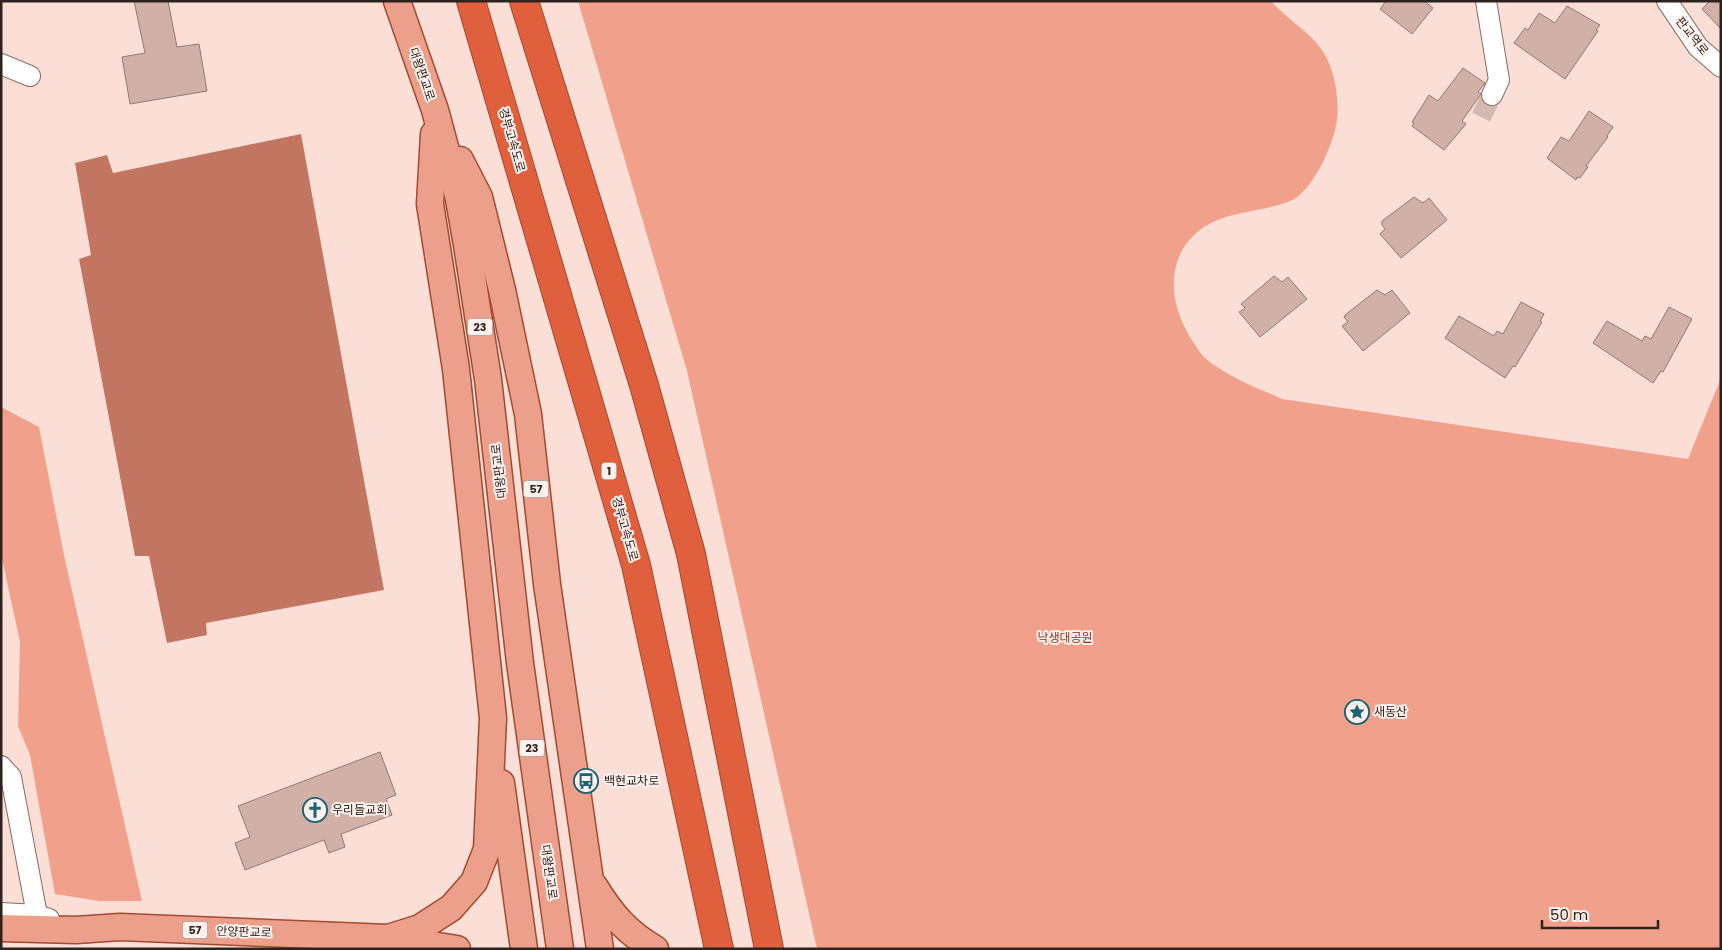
<svg xmlns="http://www.w3.org/2000/svg" width="1722" height="950" font-family="Poppins,'Noto Sans KR',sans-serif">
<style>
.forest{fill:#f1a18b}
.water{fill:#c27661}
.building{fill:#d1b0a7;stroke:#96776f}
.lines{fill:none;stroke-linecap:round;stroke-linejoin:round}
.minor-tunnel{stroke:#d2b9b2;stroke-width:20;stroke-dasharray:20 10;stroke-linecap:butt}
.minor-casing{stroke:#8a6b63;stroke-width:22}
.major-casing{stroke:#a24a32;stroke-width:29}
.highway-casing{stroke:#a24a32;stroke-width:30}
.minor{stroke:#fff;stroke-width:20}
.major{stroke:#ec9f8b;stroke-width:26}
.highway{stroke:#e05f3d;stroke-width:28}
.labels{text-anchor:middle;stroke-width:4;stroke-linejoin:round;paint-order:stroke}
.shield{fill:#fef0ec;stroke:#6c605c;stroke-width:1}
.shield-label{font-size:11px;font-weight:bold;fill:#2e221e}
.street-label{font-size:12px;fill:#2e221e;stroke:#fef0ec}
.park-label{font-size:12px;fill:#8f3319;stroke:#fef0ec}
.poi-label{font-size:12px;fill:#2e221e;stroke:#fef0ec;text-anchor:start}
</style>
<rect width="100%" height="100%" fill="#fbdfd7"/>
<g class="forest">
<path d="M 578,1 L 1271,1 C 1288,21 1318,36 1328,61 C 1336,78 1339,102 1337,120 C 1334,144 1312,194 1288,202 C 1258,213 1217,211 1193,236 C 1163,266 1172,312 1194,343 C 1197,348 1201,354 1205,358 C 1228,377 1255,387 1282,399 L 1688,459 L 1721,378 L 1721,949 L 817,949 L 687,371 Z"/>
<polygon points="1,407 39,427 64,555 142,901 99,901 55,894 30,755 18,726 20,642 1,554"/>
</g>
<polygon class="water" points="301,134 384,590 206,623 207,635 167,643 149,556 135,556 79,259 91,255 75,163 107,155 113,173"/>
<g class="building">
<polygon points="134,1 168,1 177,47 199,44 207,91 130,104 122,57 145,53"/>
<polygon points="1386,1 1424,1 1433,8 1412,34 1380,9"/>
<polygon points="1710,1 1721,1 1721,29 1702,9"/>
<polygon points="1567,6 1600,25 1596,30 1598,31 1565,79 1514,43 1525,28 1528,30 1539,13 1555,23"/>
<polygon points="1463,68 1485,83 1478,92 1481,94 1462,121 1466,124 1444,150 1412,126 1414,123 1412,122 1429,95 1438,101"/>
<polygon points="1589,111 1613,127 1607,136 1608,137 1586,166 1588,167 1580,178 1577,177 1576,180 1547,158 1561,137 1569,141"/>
<polygon points="1414,197 1423,203 1429,198 1447,220 1401,258 1380,234 1385,229 1382,225 1382,221"/>
<polygon points="1274,276 1282,282 1288,277 1307,299 1260,337 1239,312 1245,308 1241,304"/>
<polygon points="1377,290 1385,295 1392,290 1410,313 1363,351 1342,326 1348,322 1344,317 1345,315"/>
<polygon points="1521,302 1544,314 1540,321 1542,322 1515,367 1513,366 1505,378 1445,338 1459,316 1494,336 1497,331 1503,334"/>
<polygon points="1669,307 1692,319 1663,372 1661,371 1653,383 1593,343 1607,321 1642,341 1645,336 1651,339"/>
<polygon points="380,752 396,795 386,799 392,815 341,834 345,847 329,853 324,840 245,870 235,843 250,837 238,806"/>
</g>
<g class="lines">
<polyline class="minor-tunnel" points="1481,117 1492,95"/>
<defs>
<g id="minor">
<polyline points="1486,1 1499,80 1492,95"/>
<polyline points="1667,1 1698,47 1721,67"/>
<polyline points="1,64 30,76"/>
<polyline points="1,766 11,777 37,915"/>
<polyline points="1,913 37,915 49,919"/>
</g>
<g id="major">
<polyline points="397,1 435,110 459,199 467,245 488,379 520,663 560,949"/>
<polyline points="460,160 479,197 502,290 528,414 547,584 600,949"/>
<polyline points="501,783 524,949"/>
<path d="M 594,886 C 612,915 626,932 655,949"/>
<polyline points="1,928 76,930 120,927 388,938 457,949"/>
<polyline points="388,938 420,928 451,908 474,882 487,849 493,718 456,369 430,204 434,134"/>
</g>
<g id="highway">
<polyline points="471,1 636,565 719,949"/>
<polyline points="524,1 644,385 691,554 769,949"/>
</g>
</defs>
<use href="#minor" class="minor-casing"/>
<use href="#major" class="major-casing"/>
<use href="#highway" class="highway-casing"/>
<use href="#minor" class="minor"/>
<use href="#major" class="major"/>
<use href="#highway" class="highway"/>
</g>
<defs>
<symbol id="sight-ring" viewBox="-11 -11 22 22"><circle r="9.5" fill="#fef0ec" stroke="#1b6372" stroke-width="1.5"/><path d="M0-6L1.8-2.2L6-1.7L2.9 1.2L3.7 5.4L0 3.3L-3.7 5.4L-2.9 1.2L-6-1.7L-1.8-2.2Z" fill="#1b6372"/></symbol>
<symbol id="bus-ring" viewBox="-11 -11 22 22"><circle r="9.5" fill="#fef0ec" stroke="#1b6372" stroke-width="1.5"/><path d="M-5-6H5V4H4V6H2V4H-2V6H-4V4H-5ZM-3.5-4V0h7V-4ZM-3.5 1.2v1.5H-2V1.2ZM2 1.2v1.5H3.5V1.2Z" fill="#1b6372"/></symbol>
<symbol id="church-ring" viewBox="-11 -11 22 22"><circle r="9.5" fill="#fef0ec" stroke="#1b6372" stroke-width="1.5"/><path d="M-1.2-6h2.4v3.5h3.3v2.4h-3.3V6h-2.4V-.1h-3.3v-2.4h3.3Z" fill="#1b6372"/></symbol>
</defs>
<g fill-rule="evenodd">
<use href="#sight-ring" x="1343" y="698" width="28" height="28"/>
<use href="#bus-ring" x="572" y="767" width="28" height="28"/>
<use href="#church-ring" x="301" y="796" width="28" height="28"/>
</g>
<g class="labels">
<g class="shield">
<rect x="467.5" y="318.5" width="25" height="17" rx="4"/>
<rect x="601.5" y="462.5" width="15" height="17" rx="4"/>
<rect x="523.5" y="480.5" width="25" height="17" rx="4"/>
<rect x="519.5" y="739.5" width="25" height="17" rx="4"/>
<rect x="182.5" y="921.5" width="25" height="17" rx="4"/>
</g>
<g class="shield-label">
<text x="480" y="331">23</text>
<text x="609" y="475">1</text>
<text x="536" y="493">57</text>
<text x="532" y="752">23</text>
<text x="195" y="934">57</text>
</g>
<g class="street-label">
<text transform="translate(1692 36) rotate(52)" y="4">판교역로</text>
<text transform="translate(422 74) rotate(71)" y="4">대왕판교로</text>
<text transform="translate(512 140) rotate(74)" y="4">경부고속도로</text>
<text transform="translate(499 471) rotate(-97)" y="4">대왕판교로</text>
<text transform="translate(625 529) rotate(74)" y="4">경부고속도로</text>
<text transform="translate(549 872) rotate(82)" y="4">대왕판교로</text>
<text transform="translate(244 932) rotate(2)" y="4">안양판교로</text>
</g>
<g class="park-label">
<text x="1065" y="642">낙생대공원</text>
</g>
<g class="poi-label">
<text x="1374" y="716">새동산</text>
<text x="604" y="785">백현교차로</text>
<text x="332" y="814">우리들교회</text>
</g>
</g>
<rect width="1722" height="950" fill="none" stroke="#2e221e" stroke-width="5"/>
<path d="M1542 920v8h116v-8" fill="none" stroke="#2e221e" stroke-width="2.5"/>
<text x="1550" y="920" font-size="15" fill="#2e221e" stroke="#fef0ec" stroke-width="4" paint-order="stroke">50 m</text>
</svg>
